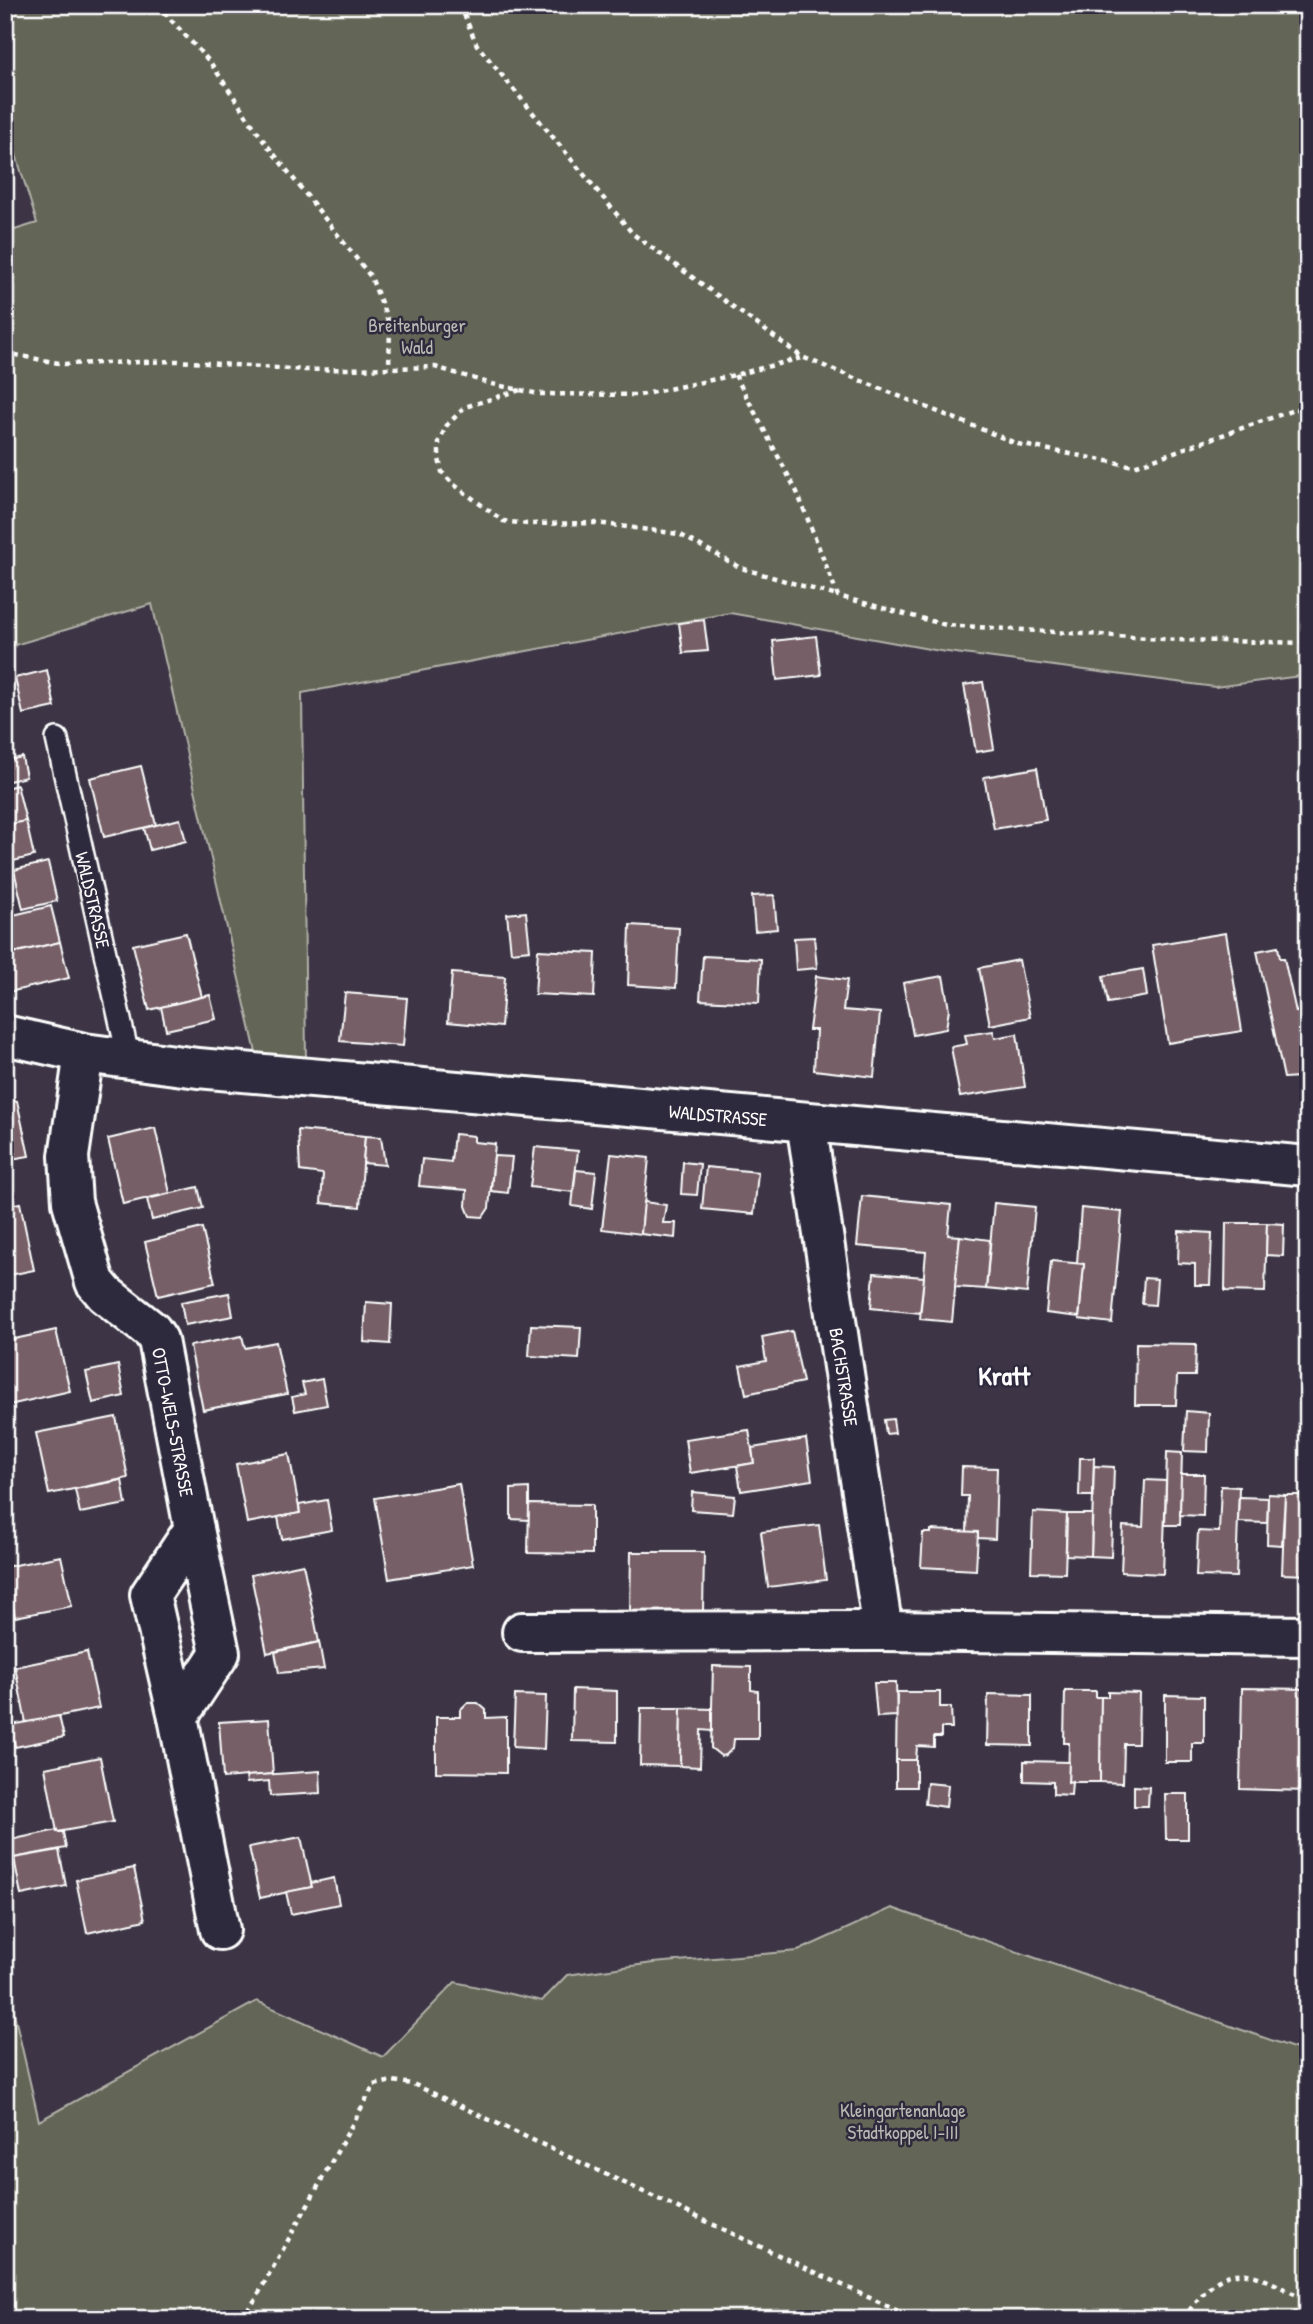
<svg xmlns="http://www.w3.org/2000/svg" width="1313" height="2324" font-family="'Patrick Hand',sans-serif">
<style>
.green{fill:#646556;stroke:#b2b2aa;stroke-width:2}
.building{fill:#775f67;stroke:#fff;stroke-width:2}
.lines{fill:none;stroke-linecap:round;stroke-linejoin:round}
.lane-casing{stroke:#fff;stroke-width:26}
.street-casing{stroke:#fff;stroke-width:44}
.path{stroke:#fff;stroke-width:4.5;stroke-dasharray:5 5;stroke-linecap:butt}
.lane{stroke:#2f2a3d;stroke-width:21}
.street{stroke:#2f2a3d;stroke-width:38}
.labels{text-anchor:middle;stroke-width:5;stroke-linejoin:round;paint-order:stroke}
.park-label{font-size:19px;fill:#b9bab3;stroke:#2f2a3d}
.street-label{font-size:19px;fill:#fff;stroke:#2f2a3d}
.district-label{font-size:26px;font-weight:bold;fill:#fff;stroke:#2f2a3d}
</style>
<rect width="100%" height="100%" fill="#3d3545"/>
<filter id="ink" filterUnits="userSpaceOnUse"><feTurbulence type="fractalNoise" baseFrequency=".0143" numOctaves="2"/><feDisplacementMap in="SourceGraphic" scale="14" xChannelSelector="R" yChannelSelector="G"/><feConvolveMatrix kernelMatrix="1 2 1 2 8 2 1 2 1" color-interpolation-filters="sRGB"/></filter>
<g filter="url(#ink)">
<g class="green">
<polygon points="5,5 1308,5 1308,675 1215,687 940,651 730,613 302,693 306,1063 257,1057 152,604 5,648 5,233 37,223 5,119"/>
<polygon points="892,1908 1308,2053 1308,2319 5,2319 5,1974 39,2121 257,2001 383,2057 455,1982 542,2001 567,1975 653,1963 798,1951"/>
</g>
<g class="building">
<polygon points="704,620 708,651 683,653 679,623"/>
<polygon points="816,636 821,675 777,680 773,641"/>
<polygon points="47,670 55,707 23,714 15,678"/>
<polygon points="983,682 994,749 976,752 964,685"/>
<polygon points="5,704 13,740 5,742"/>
<polygon points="22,757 26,777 5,782 5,761"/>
<polygon points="141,766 156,825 104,837 90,778"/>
<polygon points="1037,768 1046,820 994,829 984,777"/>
<polygon points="17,785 26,821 5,825 5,788"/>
<polygon points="180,819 186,841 150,850 144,828"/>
<polygon points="26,821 34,856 5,863 5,825"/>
<polygon points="48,862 57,901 23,909 14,870"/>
<polygon points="774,895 777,929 755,931 752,896"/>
<polygon points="51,906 60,942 5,955 5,917"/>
<polygon points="526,912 530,950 511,952 507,914"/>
<polygon points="630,925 679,928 676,988 628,985"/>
<polygon points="186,933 202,997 149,1010 133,945"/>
<polygon points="1226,933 1242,1031 1168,1043 1152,945"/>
<polygon points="814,937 817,968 796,970 794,938"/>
<polygon points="60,942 69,978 5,993 5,955"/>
<polygon points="1278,947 1280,958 1284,958 1296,1012 1307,1010 1308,1012 1308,1072 1300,1072 1300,1077 1284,1078 1257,951"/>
<polygon points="538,950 596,953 594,997 535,994"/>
<polygon points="703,956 761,959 759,1003 700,1000"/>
<polygon points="1019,960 1030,1017 990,1025 979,968"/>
<polygon points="1143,969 1147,996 1108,1003 1103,976"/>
<polygon points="452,973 505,977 501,1027 448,1022"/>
<polygon points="816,976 847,980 843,1010 880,1013 874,1077 814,1070 816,1030 809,1030"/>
<polygon points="943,976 949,1009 946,1029 913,1035 903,983"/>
<polygon points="345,993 407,998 403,1046 340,1041"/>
<polygon points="210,995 216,1019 166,1030 161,1007"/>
<polygon points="993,1031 995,1038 1017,1034 1025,1087 960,1097 951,1047 967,1044 965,1035"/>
<rect x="1300" y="1072" width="8" height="49"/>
<polygon points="17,1101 29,1156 5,1160 5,1103"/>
<polygon points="155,1128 170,1193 123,1204 108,1139"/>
<polygon points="298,1130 365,1136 360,1207 321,1203 323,1174 300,1171"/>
<polygon points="454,1134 474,1136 474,1142 495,1144 489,1208 483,1217 470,1216 466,1206 467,1190 419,1186 422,1159 451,1162"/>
<polygon points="365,1136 381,1137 385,1165 363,1163"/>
<polygon points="535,1147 578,1151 573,1192 530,1187"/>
<polygon points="611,1154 649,1158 641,1234 602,1229"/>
<polygon points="494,1156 512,1157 508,1193 491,1191"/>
<polygon points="683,1162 700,1164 697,1195 681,1194"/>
<polygon points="706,1167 758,1172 754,1214 702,1209"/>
<polygon points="576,1170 596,1172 592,1209 572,1206"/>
<polygon points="198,1187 203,1208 152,1220 147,1199"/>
<polygon points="862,1196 951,1205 948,1235 960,1236 952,1322 920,1319 926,1252 857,1246"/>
<polygon points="644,1202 666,1205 663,1223 676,1223 675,1238 641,1234"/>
<polygon points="20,1203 34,1270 5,1276 5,1206"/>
<polygon points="994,1203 1035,1207 1027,1293 986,1289"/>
<polygon points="1081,1208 1122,1212 1112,1323 1079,1319 1084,1264 1077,1263"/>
<polygon points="1226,1223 1267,1223 1265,1292 1225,1291"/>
<polygon points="1267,1223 1284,1224 1283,1256 1266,1255"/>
<polygon points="202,1228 215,1283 158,1296 145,1242"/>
<polygon points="1179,1231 1212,1233 1210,1285 1195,1285 1195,1264 1178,1263"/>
<polygon points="1308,1232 1308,1302 1305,1302 1301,1233"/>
<polygon points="960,1236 990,1240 986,1289 955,1287"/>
<polygon points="1051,1261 1084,1264 1079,1317 1046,1313"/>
<polygon points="874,1273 924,1277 920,1313 871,1308"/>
<polygon points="1144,1278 1157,1279 1155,1305 1142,1304"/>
<polygon points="229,1293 233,1316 185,1325 181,1302"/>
<polygon points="366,1302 392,1304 390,1344 364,1342"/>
<polygon points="531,1325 581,1327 579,1359 529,1356"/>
<polygon points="56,1330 70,1391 5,1406 5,1341"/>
<polygon points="792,1331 803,1382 746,1394 740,1366 766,1361 762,1337"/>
<polygon points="242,1336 245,1348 276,1342 287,1394 203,1410 190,1346"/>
<polygon points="1136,1343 1196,1344 1195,1376 1177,1376 1176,1405 1135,1405"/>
<polygon points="118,1365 124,1396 93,1403 86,1372"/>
<polygon points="322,1379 327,1405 295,1411 292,1397 305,1394 302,1383"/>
<polygon points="1186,1411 1209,1413 1208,1452 1184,1451"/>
<polygon points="116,1417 128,1478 49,1494 36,1433"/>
<polygon points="893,1419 895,1433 886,1434 884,1420"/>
<polygon points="749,1430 754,1463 690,1473 685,1439"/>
<polygon points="806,1439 812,1480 741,1491 737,1466 754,1463 752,1448"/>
<polygon points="1167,1452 1182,1453 1180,1525 1165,1525"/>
<polygon points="289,1454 300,1513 247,1523 236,1464"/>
<polygon points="1080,1458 1094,1458 1093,1496 1079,1496"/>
<polygon points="1094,1466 1114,1467 1111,1557 1091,1556"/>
<polygon points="962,1467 997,1468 995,1539 978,1538 978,1532 967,1532 968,1496 961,1496"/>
<polygon points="1181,1474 1204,1474 1203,1516 1180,1515"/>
<polygon points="122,1480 126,1504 80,1513 75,1489"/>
<polygon points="1145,1480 1166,1481 1163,1574 1121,1572 1123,1526 1143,1527"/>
<polygon points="459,1484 473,1565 389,1579 375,1498"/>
<polygon points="1221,1486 1239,1487 1236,1577 1196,1576 1198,1531 1219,1532"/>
<polygon points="529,1488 529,1520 511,1519 511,1489"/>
<polygon points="1304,1489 1308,1489 1308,1575 1282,1574 1285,1495 1304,1495"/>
<polygon points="692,1492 735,1496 733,1513 691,1510"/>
<polygon points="1268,1494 1285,1495 1282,1545 1267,1544"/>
<polygon points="1239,1497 1268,1498 1267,1523 1238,1522"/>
<polygon points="327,1500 332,1530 282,1539 278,1517 300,1513 299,1505"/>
<polygon points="529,1504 592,1505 592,1554 528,1553"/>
<polygon points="1033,1512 1067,1514 1065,1573 1031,1572"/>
<polygon points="1067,1514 1092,1514 1091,1556 1066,1555"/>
<polygon points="819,1525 826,1580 768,1587 761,1532"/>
<polygon points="931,1530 978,1532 976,1570 921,1567 923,1533 931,1533"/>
<polygon points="631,1552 704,1552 703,1613 630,1613"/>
<polygon points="61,1556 72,1606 15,1617 5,1567"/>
<polygon points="303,1564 319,1642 267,1653 251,1575"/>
<polygon points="319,1642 324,1669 279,1673 275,1652"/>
<polygon points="87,1652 99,1708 26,1723 15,1667"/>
<polygon points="713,1666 751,1667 751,1690 758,1691 758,1739 734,1739 733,1748 726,1755 721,1756 711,1748"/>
<polygon points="874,1683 896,1683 897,1716 877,1717"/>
<polygon points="1242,1688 1308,1689 1308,1791 1240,1789"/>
<polygon points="573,1689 617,1691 617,1742 572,1741"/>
<polygon points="1065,1691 1096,1691 1096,1697 1101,1697 1100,1782 1068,1782 1069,1743 1064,1743"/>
<polygon points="897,1692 940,1692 940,1707 951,1707 952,1728 941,1728 941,1737 934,1737 934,1747 917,1746 916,1760 896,1760"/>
<polygon points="1108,1692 1139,1693 1138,1744 1124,1744 1123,1783 1100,1782 1101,1697 1108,1697"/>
<polygon points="988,1694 1032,1695 1032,1746 987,1745"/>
<polygon points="515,1695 546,1696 544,1749 513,1747"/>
<polygon points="1165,1695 1204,1696 1204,1743 1192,1743 1192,1762 1165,1762"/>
<polygon points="467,1703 478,1703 486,1710 486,1718 506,1717 506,1773 436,1772 436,1717 460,1717 460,1710"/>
<polygon points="641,1708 681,1708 680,1766 640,1765"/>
<polygon points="681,1708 712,1709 712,1731 701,1730 700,1767 680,1766"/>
<polygon points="59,1716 64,1737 15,1747 11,1725"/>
<polygon points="269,1719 273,1774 223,1778 219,1722"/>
<polygon points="100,1757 113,1822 57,1832 45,1768"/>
<rect x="896" y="1760" width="20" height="27"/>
<polygon points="1024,1761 1069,1762 1068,1782 1072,1781 1071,1795 1053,1794 1053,1782 1024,1781"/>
<polygon points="320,1771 321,1793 270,1796 269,1781 247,1783 246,1776"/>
<polygon points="927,1783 948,1785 946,1807 925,1804"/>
<polygon points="1134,1786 1149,1787 1148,1806 1134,1806"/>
<polygon points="1165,1794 1188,1794 1188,1839 1166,1839"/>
<polygon points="57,1830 57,1832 63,1832 66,1848 14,1858 10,1840"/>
<polygon points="301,1837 312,1887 260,1898 249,1847"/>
<polygon points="59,1850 66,1886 21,1895 14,1858"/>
<polygon points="134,1868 145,1920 87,1933 76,1880"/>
<polygon points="334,1878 339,1904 291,1914 286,1892 312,1887 311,1883"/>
</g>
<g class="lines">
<defs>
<polyline id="lane" points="57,739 129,1060"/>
<g id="street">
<polyline points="5,1035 84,1053 198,1068 1308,1166"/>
<polyline points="84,1053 69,1156 72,1202 95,1282 105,1294 152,1331 158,1340 194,1529 150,1595 178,1717 220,1930"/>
<polyline points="806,1122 883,1631"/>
<polyline points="522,1632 883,1631 1308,1636"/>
<polyline points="178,1717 220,1653 194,1529"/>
</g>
</defs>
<use href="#lane" class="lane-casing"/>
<use href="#street" class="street-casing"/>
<g class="path">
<polyline points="157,5 210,62 263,140 371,277 390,326 389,367"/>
<polyline points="460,5 477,45 633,234 802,357 1018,444 1134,466 1308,405"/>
<polyline points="5,353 64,364 178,361 304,370 435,367 492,384 539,394 640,395 735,375 801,358"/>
<polyline points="735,375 797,492 838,596 946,625 1178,640 1308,643"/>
<polyline points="520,390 465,407 447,425 439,441 439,459 442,472 452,483 503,521 527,524 597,523 679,534 741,568 837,596"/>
<polyline points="241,2319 255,2300 374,2085 392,2081 413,2084 915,2319"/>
<path d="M 1183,2319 C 1229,2254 1246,2269 1308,2301"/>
</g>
<use href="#lane" class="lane"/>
<use href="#street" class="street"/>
</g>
</g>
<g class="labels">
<g class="park-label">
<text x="417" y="332">Breitenburger<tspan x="417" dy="22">Wald</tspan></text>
<text x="903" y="2117">Kleingartenanlage<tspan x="903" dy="22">Stadtkoppel I-III</tspan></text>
</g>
<g class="street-label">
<text transform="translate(93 900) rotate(77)" y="7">WALDSTRASSE</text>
<text transform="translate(718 1115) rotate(5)" y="7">WALDSTRASSE</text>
<text transform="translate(844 1377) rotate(81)" y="7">BACHSTRASSE</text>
<text transform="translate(173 1422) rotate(79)" y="7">OTTO-WELS-STRASSE</text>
</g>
<g class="district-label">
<text x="1004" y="1385">Kratt</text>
</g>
</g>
<rect width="1313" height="2324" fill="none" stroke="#2f2a3d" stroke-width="28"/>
<rect x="14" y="14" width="1285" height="2296" fill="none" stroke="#fff" stroke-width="2.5" filter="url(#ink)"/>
</svg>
